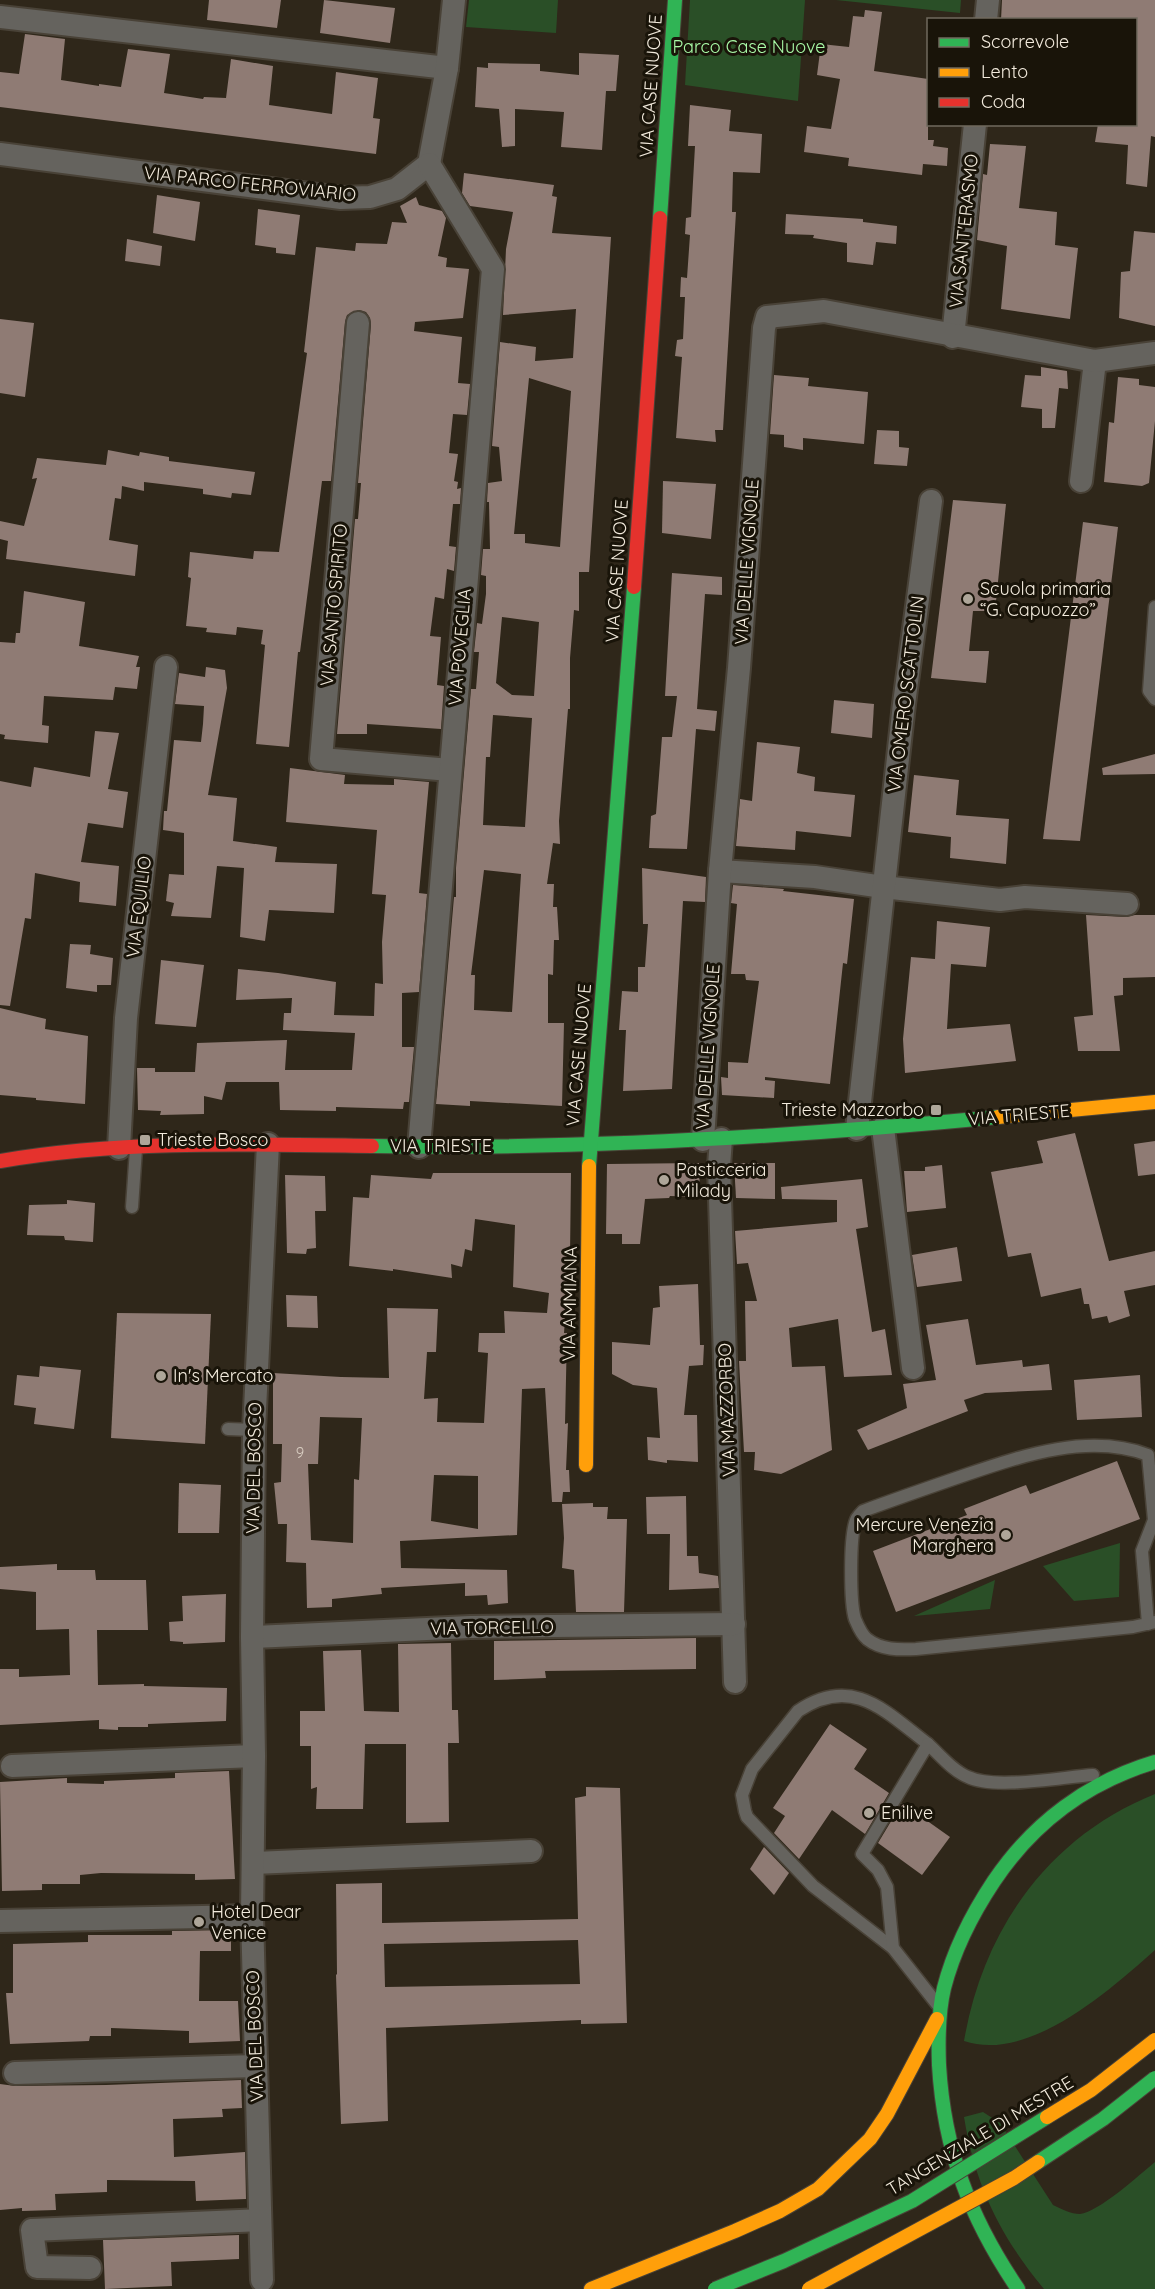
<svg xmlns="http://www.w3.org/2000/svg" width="1155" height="2289" font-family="Quicksand,sans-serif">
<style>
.green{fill:#2a4f27}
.building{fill:#8f7b74;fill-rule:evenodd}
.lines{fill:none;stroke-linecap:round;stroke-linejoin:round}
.lane-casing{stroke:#494237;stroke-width:15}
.street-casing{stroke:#494237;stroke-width:26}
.fast-casing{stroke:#494237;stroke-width:16}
.slow-casing{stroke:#494237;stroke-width:16}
.jam-casing{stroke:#494237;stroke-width:16}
.lane{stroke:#65635e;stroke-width:12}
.street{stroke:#65635e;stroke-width:22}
.fast{stroke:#30b455;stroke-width:14}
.slow{stroke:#ff9f0a;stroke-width:14}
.jam{stroke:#e5322d;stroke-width:14}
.fast-bridge-casing{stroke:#494237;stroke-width:16;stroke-linecap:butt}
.slow-bridge-casing{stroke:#494237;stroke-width:16;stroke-linecap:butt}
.fast-bridge{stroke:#30b455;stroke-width:14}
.slow-bridge{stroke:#ff9f0a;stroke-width:14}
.poi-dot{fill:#aea699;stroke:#191409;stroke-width:2}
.labels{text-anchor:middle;stroke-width:6;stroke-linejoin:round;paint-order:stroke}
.number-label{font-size:15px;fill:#dacfc3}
.park-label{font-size:18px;fill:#aafca8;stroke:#191409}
.street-label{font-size:18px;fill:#f3ebdd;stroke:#191409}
.poi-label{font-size:18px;fill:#f3ebdd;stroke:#191409;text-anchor:start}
</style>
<rect width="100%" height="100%" fill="#2f271a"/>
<g class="green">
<polygon points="469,0 558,0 556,33 466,27"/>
<polygon points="690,0 805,0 798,101 685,85"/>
<polygon points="836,0 961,0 960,13"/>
<polygon points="1120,1543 1119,1597 1074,1601 1043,1566"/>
<polygon points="995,1580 990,1609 914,1616"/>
<path d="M 1155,1794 L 1155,1950 C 1110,1990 1029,2063 964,2041 C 983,1930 1048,1837 1155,1794 Z"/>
<path d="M 983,2112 L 1000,2123 L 1053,2205 C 1061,2209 1071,2214 1080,2214 C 1099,2212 1139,2175 1155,2162 L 1155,2289 L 1044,2289 C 1000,2236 975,2185 964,2117 Z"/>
</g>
<g class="building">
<polygon points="209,0 281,0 277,28 207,20"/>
<polygon points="324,0 395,8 390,43 320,33"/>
<polygon points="1002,0 1155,0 1155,137 1151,136 1147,187 1126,184 1128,145 1095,142 1098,124 1136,124 1137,20 1001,20"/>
<polygon points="865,10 882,12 874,71 928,79 928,140 934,140 933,146 948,148 947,166 923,164 922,175 848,166 849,158 804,152 807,126 831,129 840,79 817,75 821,44 849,47 853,16 864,17"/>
<polygon points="25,34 65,39 61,80 99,86 99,84 121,87 128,49 170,54 164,93 203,99 204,97 226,98 231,59 273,66 269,105 332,114 336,72 378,78 373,118 380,119 376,154 0,107 0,72 19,74"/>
<polygon points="579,53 619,55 616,91 606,91 602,150 561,147 564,112 515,109 515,146 502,147 499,109 475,107 477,67 488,68 488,63 540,64 540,71 579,75"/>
<polygon points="690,105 731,110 729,131 762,134 760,173 733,172 732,212 736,212 723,430 715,430 716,442 676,438 682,357 675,356 677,340 683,339 685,297 680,297 681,277 687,278 690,235 685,234 686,218 691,217 695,146 688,146"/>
<polygon points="990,144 1026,146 1019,208 1057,212 1055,245 1078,248 1070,319 1001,309 1007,246 977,240 983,174 987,175"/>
<path d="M 464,173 L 554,185 L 552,196 L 557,197 L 552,233 L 611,237 L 589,572 L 579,572 L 579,611 L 574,610 L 570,658 L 570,709 L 568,709 L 559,821 L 560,844 L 553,843 L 547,884 L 554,884 L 553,907 L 557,907 L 559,940 L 554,940 L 553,975 L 548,974 L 548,1023 L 564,1023 L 562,1106 L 470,1101 L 470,1106 L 436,1104 L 454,897 L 456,897 L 456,868 L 471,689 L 476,689 L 479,652 L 474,652 L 477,623 L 482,624 L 486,594 L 486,576 L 481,575 L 483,549 L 490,549 L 489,502 L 487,502 L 488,483 L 502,481 L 499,447 L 492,446 L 500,342 L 536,347 L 535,361 L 573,358 L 576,309 L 503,315 L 506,249 L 513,212 L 470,206 L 462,193 ZM 529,378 L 571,391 L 560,547 L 525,543 L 525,534 L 514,534 ZM 502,617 L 539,622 L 534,696 L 512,695 L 496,683 ZM 493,715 L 532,718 L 525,827 L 483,825 L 486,757 L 490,757 ZM 484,870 L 521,874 L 512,1012 L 474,1010 L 475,975 L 471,975 Z"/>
<polygon points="157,195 200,202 195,241 153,233"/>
<polygon points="416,197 419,205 442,211 446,218 438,256 447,258 446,267 469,269 463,318 415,322 414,331 462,337 458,383 470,384 467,415 453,414 449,453 458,454 454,481 458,482 457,489 461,488 460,504 453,504 449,546 456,547 454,571 447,569 444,599 435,597 430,636 441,637 437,685 444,686 441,729 367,724 367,734 337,734 355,519 358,519 361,483 358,483 371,324 370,318 366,312 359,310 347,315 345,322 331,481 322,481 300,652 298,652 289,747 256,744 265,645 261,644 263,630 237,627 236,635 206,632 207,628 186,626 191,578 188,577 190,552 253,559 254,551 279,552 307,353 304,352 316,247 355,251 356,243 387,244 392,222 407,223 400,206"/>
<polygon points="258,209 300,215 295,255 276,253 276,248 255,245"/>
<polygon points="786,214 863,219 863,222 897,226 896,244 876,242 873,265 847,262 847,243 813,238 814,235 785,234"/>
<polygon points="1134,231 1155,233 1155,326 1119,318 1121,272 1130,271"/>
<polygon points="127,239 162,246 160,266 125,261"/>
<polygon points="0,319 34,323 25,397 0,393"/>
<polygon points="1041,367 1067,371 1068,389 1059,388 1055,428 1042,428 1042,409 1021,407 1025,375 1041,376"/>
<polygon points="774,375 809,378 808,386 868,392 864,444 803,438 803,450 784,447 784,435 770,434"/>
<polygon points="1118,377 1139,379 1139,385 1155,387 1155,421 1149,483 1142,486 1104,482 1109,422 1114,423"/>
<polygon points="877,430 899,431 899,447 909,448 907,466 874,464"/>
<polygon points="108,450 139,456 140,452 169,457 169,461 255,472 251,495 232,493 231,498 203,494 203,489 144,482 144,491 122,486 121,499 115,498 109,540 138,545 135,576 6,559 8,541 0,539 0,521 24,526 37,478 32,479 37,458 106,465"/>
<polygon points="663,481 716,484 711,539 662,533"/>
<polygon points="953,500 1006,504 995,611 973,611 969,651 989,651 986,683 931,678"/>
<polygon points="1083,522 1118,527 1080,841 1043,839"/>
<polygon points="672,573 722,577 722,595 705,594 697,709 717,711 715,731 696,729 687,849 649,848 651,816 656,814 662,737 672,737 677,696 665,696"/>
<polygon points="24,591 85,602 79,646 139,656 136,667 140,667 137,689 115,687 113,700 44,696 42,725 49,726 48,743 4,739 5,735 0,734 0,642 15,643 16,633 20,633"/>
<polygon points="206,667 225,670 227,688 208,795 237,798 233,841 277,847 275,862 337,864 334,913 269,910 265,941 240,937 244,868 217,866 211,918 171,916 174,903 166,901 169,874 184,875 184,833 163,830 164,811 167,811 174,740 201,742 203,724 204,706 175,704 179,673 205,677"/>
<polygon points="834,700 874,704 872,738 831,733"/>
<polygon points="95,731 119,733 108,789 128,792 123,828 88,823 81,862 119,866 116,906 79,902 80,882 35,873 31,919 25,918 10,1006 0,1005 0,781 31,787 34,767 90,777"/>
<polygon points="757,742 800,747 797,773 815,777 814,791 855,795 851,837 796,831 795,850 736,846 740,799 752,801"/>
<polygon points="1155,754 1155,774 1103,775 1102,768"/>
<polygon points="290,768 345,775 344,784 394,785 394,779 429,782 419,893 427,894 419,992 402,993 402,1047 414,1047 409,1102 404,1102 403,1109 336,1107 336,1111 280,1110 279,1082 226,1082 222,1100 204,1096 204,1114 160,1115 161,1111 138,1110 137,1068 155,1068 155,1072 195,1072 197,1043 287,1040 285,1070 352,1070 355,1033 283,1030 284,1013 291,1013 292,998 236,1000 238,969 278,973 336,982 334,1015 374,1016 375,983 383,984 382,942 386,895 372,894 377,830 286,822"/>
<polygon points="914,775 959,780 956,815 1009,819 1006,864 950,858 951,837 908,832"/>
<polygon points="642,868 706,877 705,902 683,901 672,1089 623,1091 626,1030 619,1030 622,991 638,992 638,967 645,967 648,924 643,924"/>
<polygon points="733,885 784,889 783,891 854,899 847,964 843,963 830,1084 765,1077 765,1080 775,1081 774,1098 722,1095 721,1077 728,1078 728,1062 748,1063 759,981 746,980 745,974 731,974 737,904 731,903"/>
<polygon points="1086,915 1126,917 1135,915 1155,915 1155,977 1123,978 1123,995 1114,996 1120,1051 1078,1051 1074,1017 1093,1015"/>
<polygon points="937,921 990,927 986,967 951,964 947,1029 1010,1024 1016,1061 905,1073 903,1039 911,957 935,959"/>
<polygon points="70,944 91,945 90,954 113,958 111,985 97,985 97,992 66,988"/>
<polygon points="161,960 204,965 196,1027 155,1024"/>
<polygon points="0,1008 46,1019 45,1029 88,1036 85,1104 36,1100 36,1098 0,1095"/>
<polygon points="1075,1133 1109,1261 1155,1251 1155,1285 1124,1291 1130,1316 1109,1323 1107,1316 1092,1319 1089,1304 1084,1304 1081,1288 1041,1297 1031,1253 1008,1257 991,1172 1043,1163 1037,1141"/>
<polygon points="1155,1141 1155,1174 1138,1176 1134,1144"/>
<polygon points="699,1163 700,1197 670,1196 669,1198 645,1199 640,1244 622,1244 622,1234 606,1234 607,1164"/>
<polygon points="734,1163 775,1163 775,1199 736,1198"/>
<polygon points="942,1165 946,1208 907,1212 904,1171 925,1171 925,1167"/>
<path d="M 433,1173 L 571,1173 L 570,1255 L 564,1333 L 567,1333 L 565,1424 L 568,1423 L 566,1470 L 569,1470 L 570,1492 L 563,1492 L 562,1502 L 552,1502 L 545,1388 L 522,1389 L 517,1535 L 400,1541 L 401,1568 L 507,1570 L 508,1603 L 488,1605 L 487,1595 L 465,1596 L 465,1583 L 381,1588 L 382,1594 L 332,1599 L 332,1607 L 307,1608 L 306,1563 L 286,1562 L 287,1524 L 278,1524 L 274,1483 L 281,1482 L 282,1444 L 273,1444 L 273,1373 L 341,1377 L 389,1378 L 387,1308 L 438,1309 L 436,1352 L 427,1352 L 424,1399 L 438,1398 L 437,1422 L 484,1423 L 488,1353 L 478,1352 L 479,1333 L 505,1333 L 504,1311 L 547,1313 L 549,1293 L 513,1287 L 515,1225 L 475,1219 L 472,1251 L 465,1249 L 462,1267 L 451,1264 L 452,1278 L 393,1269 L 393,1271 L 349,1266 L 353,1197 L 369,1198 L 371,1175 L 431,1179 ZM 320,1417 L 362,1418 L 359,1480 L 354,1479 L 353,1543 L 311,1540 L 308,1464 L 318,1464 ZM 434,1475 L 478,1476 L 478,1529 L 431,1521 Z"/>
<polygon points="285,1175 325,1176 326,1211 315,1211 316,1248 307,1249 306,1254 287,1253"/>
<polygon points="862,1179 868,1227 856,1229 872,1332 885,1329 892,1375 844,1377 838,1319 789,1328 792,1367 825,1366 832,1450 781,1474 754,1470 755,1452 744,1452 739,1361 746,1361 745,1301 757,1301 748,1263 737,1264 735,1231 837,1222 837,1200 782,1199 781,1187"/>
<polygon points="67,1200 95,1203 93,1242 65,1240 64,1236 27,1235 29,1205 67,1204"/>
<polygon points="957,1247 962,1281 917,1287 912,1255"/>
<polygon points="698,1284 700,1345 704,1345 703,1365 689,1366 684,1415 697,1415 698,1462 667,1460 667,1463 648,1460 647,1437 660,1438 657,1388 633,1385 612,1374 612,1342 650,1345 653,1308 660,1307 659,1286"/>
<polygon points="286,1295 317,1296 318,1328 287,1327"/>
<polygon points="117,1313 211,1314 205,1444 111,1438"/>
<polygon points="968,1319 976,1365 1022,1360 1023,1367 1049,1364 1052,1390 985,1393 964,1400 968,1411 868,1450 857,1430 907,1408 903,1384 936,1380 926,1325"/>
<polygon points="40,1366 81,1370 74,1429 34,1424 36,1408 14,1405 17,1375 39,1377"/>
<polygon points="1140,1375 1142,1417 1077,1420 1074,1380"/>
<polygon points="1117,1461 1140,1519 896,1612 873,1551 967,1515 964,1509 1026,1485 1030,1494"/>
<polygon points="179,1483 221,1485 219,1533 178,1533"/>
<polygon points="686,1496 687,1556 698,1556 699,1573 718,1576 719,1588 669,1590 670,1534 647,1534 646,1497"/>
<polygon points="593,1503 593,1507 608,1507 607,1519 627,1519 624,1612 576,1612 574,1570 562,1568 564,1538 562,1504"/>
<polygon points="57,1564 57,1570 95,1570 96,1580 146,1580 148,1630 97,1630 98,1685 144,1684 144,1686 227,1688 226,1721 148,1724 148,1727 118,1727 118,1730 99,1729 99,1720 0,1725 0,1669 19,1669 19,1677 70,1675 69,1629 36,1630 36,1592 0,1589 0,1567"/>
<polygon points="226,1594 225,1642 183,1644 183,1642 170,1641 169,1622 183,1621 182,1596"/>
<polygon points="696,1638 696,1669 545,1671 546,1678 494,1680 494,1641"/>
<polygon points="451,1643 452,1710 458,1710 459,1743 448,1743 449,1822 406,1823 406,1744 365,1744 363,1809 316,1809 317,1787 311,1789 311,1746 300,1746 300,1711 325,1711 323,1651 361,1650 364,1711 399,1712 398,1644"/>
<polygon points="830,1724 867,1749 854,1769 889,1793 865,1834 832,1810 799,1859 774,1833 785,1816 773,1808"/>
<polygon points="229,1771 235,1879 195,1880 195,1874 101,1873 80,1875 80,1884 42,1884 42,1890 2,1891 0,1782 67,1778 67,1783 104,1784 104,1781 175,1778 175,1773"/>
<path d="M 586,1787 L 620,1788 L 627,2023 L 581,2024 L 581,2020 L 386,2028 L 388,2121 L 341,2124 L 336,1975 L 337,1974 L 336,1884 L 382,1883 L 382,1923 L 578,1919 L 575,1798 L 586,1796 ZM 578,1940 L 580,1984 L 385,1987 L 384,1944 Z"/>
<polygon points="902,1803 950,1837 922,1875 878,1843"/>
<polygon points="764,1847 789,1873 774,1895 750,1869"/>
<polygon points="231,1930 231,1951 200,1951 199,2001 238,2001 240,2041 189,2043 189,2031 111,2028 111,2036 90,2036 89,2041 10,2044 6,1993 13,1993 13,1944 88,1942 88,1935 172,1935 172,1931"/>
<polygon points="241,2080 242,2108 222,2109 223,2117 173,2119 174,2157 245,2152 246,2199 196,2201 195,2181 107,2180 107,2192 55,2194 56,2210 22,2211 22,2208 0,2210 0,2084 15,2086 106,2085"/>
<polygon points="239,2235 239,2259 171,2262 172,2286 105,2289 103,2240"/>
</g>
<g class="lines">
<defs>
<g id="lane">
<polyline points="1155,607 1149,691 1155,699"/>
<polyline points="132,1207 136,1149"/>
<polyline points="228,1429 254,1430"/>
<path d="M 1148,1624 L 1142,1551 L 1154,1520 L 1148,1455 C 1090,1433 1024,1455 968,1474 C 933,1486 898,1498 863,1511 C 861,1513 859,1515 857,1518 C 849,1532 850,1603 855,1619 C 858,1626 861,1634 867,1639 C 881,1650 899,1650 916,1649 L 1133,1627 L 1155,1622"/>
<path d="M 893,1948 L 813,1886 L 747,1817 L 745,1811 L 742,1795 L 752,1769 L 798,1711 C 853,1674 886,1712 928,1744"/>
<path d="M 937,2004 L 893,1948 L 887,1887 L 878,1870 L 862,1854 L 928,1744 C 940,1755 953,1771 968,1777 C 995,1790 1062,1777 1093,1775"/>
</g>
<g id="street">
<polyline points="0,17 447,68"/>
<polyline points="986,20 988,0"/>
<polyline points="0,154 341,198 370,197 397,189 429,164 447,68 454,0"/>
<polyline points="358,323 321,759 450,770"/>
<polyline points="953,337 975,124"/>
<polyline points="1081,481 1095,361"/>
<polyline points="720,871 815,877 883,887 1000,900 1025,897 1127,904"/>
<polyline points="883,1128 913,1368"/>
<polyline points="857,1129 904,704 931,501"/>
<polyline points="721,1139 719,1166 735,1682"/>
<polyline points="703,1140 720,871 739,668 764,328 767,317 824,311 1095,361 1155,353"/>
<polyline points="419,1147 493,269 429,164"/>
<polyline points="119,1148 126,1018 166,667"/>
<polyline points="252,1637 470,1627 734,1624"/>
<polyline points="12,1766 254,1756"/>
<polyline points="253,1863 531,1851"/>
<polyline points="0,1921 252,1916"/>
<polyline points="15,2073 256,2066"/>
<polyline points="90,2268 37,2267 32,2230 260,2220"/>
<polyline points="262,2280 252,1916 254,1756 252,1637 254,1430 268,1144"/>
</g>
<g id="fast">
<polyline points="660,218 675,0"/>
<path d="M 372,1146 C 581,1150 790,1137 998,1117"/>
<polyline points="589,1166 634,587"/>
<path d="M 1018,2289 C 970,2218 944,2151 939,2065 C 938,2039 938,2013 944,1988 C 954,1949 972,1914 994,1881 C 1033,1823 1088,1782 1155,1762"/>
</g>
<g id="slow">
<polyline points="998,1117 1155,1102"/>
<polyline points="586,1465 589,1166"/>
<polyline points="591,2289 735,2231 780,2211 818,2189 870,2139 887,2114 937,2019"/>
</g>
<g id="jam">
<polyline points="634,587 660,218"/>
<path d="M 0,1161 C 122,1140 249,1144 372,1146"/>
</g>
</defs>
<use href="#lane" class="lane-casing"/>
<use href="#street" class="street-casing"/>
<use href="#fast" class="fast-casing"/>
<use href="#slow" class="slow-casing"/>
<use href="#jam" class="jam-casing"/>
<use href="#lane" class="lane"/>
<use href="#street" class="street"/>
<use href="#fast" class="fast"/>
<use href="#slow" class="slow"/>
<use href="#jam" class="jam"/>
<defs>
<g id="fast-bridge">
<polyline points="1038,2162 1103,2119 1155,2078"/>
<polyline points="715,2289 784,2261 912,2201 1047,2117"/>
</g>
<g id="slow-bridge">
<polyline points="1047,2117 1091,2090 1155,2040"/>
<polyline points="809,2289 1014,2178 1038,2162"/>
</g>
</defs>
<use href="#fast-bridge" class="fast-bridge-casing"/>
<use href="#slow-bridge" class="slow-bridge-casing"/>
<use href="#fast-bridge" class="fast-bridge"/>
<use href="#slow-bridge" class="slow-bridge"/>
</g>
<g class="poi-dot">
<circle cx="968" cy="599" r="6"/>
<rect x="930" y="1104" width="12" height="12" rx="3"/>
<rect x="139" y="1134" width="12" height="12" rx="3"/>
<circle cx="664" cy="1180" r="6"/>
<circle cx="161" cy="1376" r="6"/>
<circle cx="1006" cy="1535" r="6"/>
<circle cx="869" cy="1813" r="6"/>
<circle cx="199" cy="1922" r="6"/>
</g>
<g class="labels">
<g class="number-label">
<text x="300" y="1458">9</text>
</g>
<g class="park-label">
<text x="749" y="53">Parco Case Nuove</text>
</g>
<g class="street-label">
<text transform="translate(651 86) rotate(-86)" y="6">VIA CASE NUOVE</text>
<text transform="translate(250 184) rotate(6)" y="6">VIA PARCO FERROVIARIO</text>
<text transform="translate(964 231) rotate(-84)" y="6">VIA SANT'ERASMO</text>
<text transform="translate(747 562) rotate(-86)" y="6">VIA DELLE VIGNOLE</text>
<text transform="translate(617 571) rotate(-86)" y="6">VIA CASE NUOVE</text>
<text transform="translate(334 605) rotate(-85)" y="6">VIA SANTO SPIRITO</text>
<text transform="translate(460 647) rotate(-85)" y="6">VIA POVEGLIA</text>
<text transform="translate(906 694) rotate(-83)" y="6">VIA OMERO SCATTOLIN</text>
<text transform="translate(139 907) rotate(-83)" y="6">VIA EQUILIO</text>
<text transform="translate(708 1047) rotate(-86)" y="6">VIA DELLE VIGNOLE</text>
<text transform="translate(579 1055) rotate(-85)" y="6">VIA CASE NUOVE</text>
<text transform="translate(1019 1115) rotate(-5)" y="6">VIA TRIESTE</text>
<text x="441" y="1152">VIA TRIESTE</text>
<text transform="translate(570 1304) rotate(-89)" y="6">VIA AMMIANA</text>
<text transform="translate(727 1410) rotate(-92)" y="6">VIA MAZZORBO</text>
<text transform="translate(254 1468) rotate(-89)" y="6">VIA DEL BOSCO</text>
<text transform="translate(492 1628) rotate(-1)" y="6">VIA TORCELLO</text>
<text transform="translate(255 2036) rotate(-92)" y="6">VIA DEL BOSCO</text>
<text transform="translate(980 2136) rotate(-31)" y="6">TANGENZIALE DI MESTRE</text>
</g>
<g class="poi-label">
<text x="980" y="595">Scuola primaria<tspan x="980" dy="21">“G. Capuozzo”</tspan></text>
<text x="924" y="1116" text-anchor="end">Trieste Mazzorbo</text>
<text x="157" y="1146">Trieste Bosco</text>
<text x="676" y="1176">Pasticceria<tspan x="676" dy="21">Milady</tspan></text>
<text x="173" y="1382">In's Mercato</text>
<text x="994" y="1531" text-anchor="end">Mercure Venezia<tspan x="994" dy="21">Marghera</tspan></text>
<text x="881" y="1819">Enilive</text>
<text x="211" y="1918">Hotel Dear<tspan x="211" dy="21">Venice</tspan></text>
</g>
</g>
<rect x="927" y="18" width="210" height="108" fill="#191409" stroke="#706a5e" stroke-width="1.5"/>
<rect x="939" y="38" width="30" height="9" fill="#30b455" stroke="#706a5e" stroke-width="1.5"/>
<text x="981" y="48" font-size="18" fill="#f3ebdd">Scorrevole</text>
<rect x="939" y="68" width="30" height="9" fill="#ff9f0a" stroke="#706a5e" stroke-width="1.5"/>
<text x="981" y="78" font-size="18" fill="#f3ebdd">Lento</text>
<rect x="939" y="98" width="30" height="9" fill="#e5322d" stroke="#706a5e" stroke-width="1.5"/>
<text x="981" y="108" font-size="18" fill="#f3ebdd">Coda</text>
</svg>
